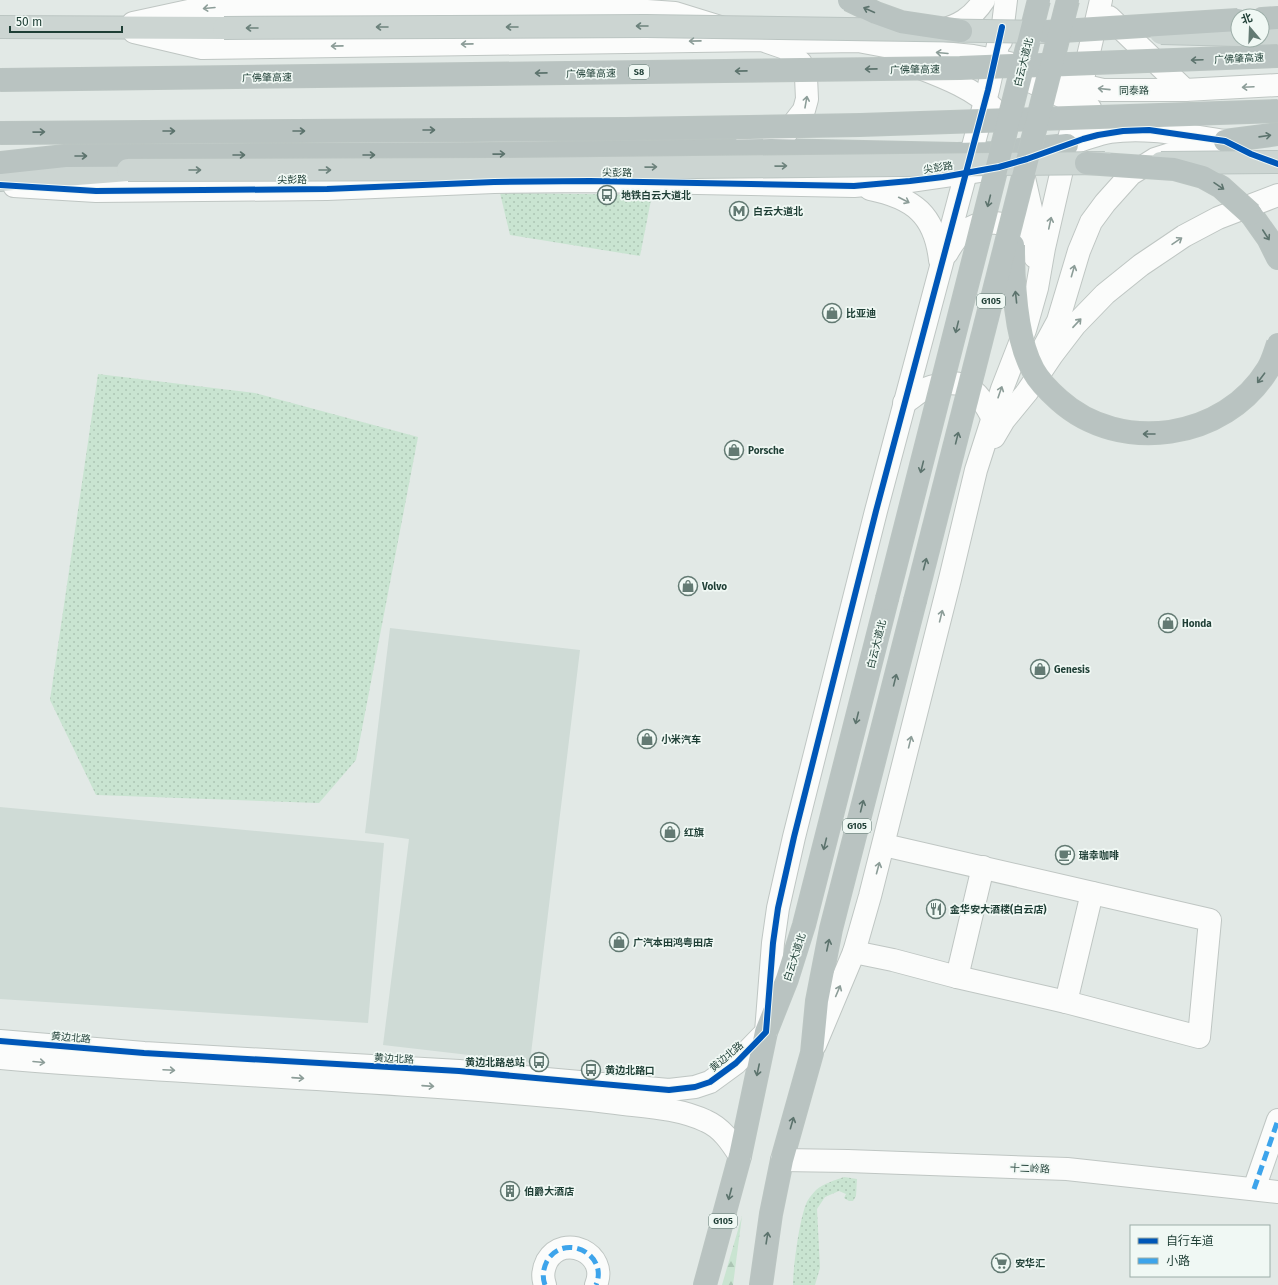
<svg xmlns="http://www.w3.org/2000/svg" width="1278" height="1285" font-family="'Fira Sans','Noto Sans SC',sans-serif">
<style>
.built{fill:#cfdbd6}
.grass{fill:url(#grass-dots)}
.forest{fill:url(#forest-firs)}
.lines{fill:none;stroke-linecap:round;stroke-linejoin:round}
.minor-casing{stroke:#bfc6c3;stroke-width:24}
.major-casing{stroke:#bbc5c2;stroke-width:24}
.highway-casing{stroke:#bbc5c2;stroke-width:24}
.minor{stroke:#fbfcfb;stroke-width:22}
.major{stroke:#ccd5d2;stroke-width:22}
.highway{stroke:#b9c3c1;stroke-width:22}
.major-bridge-casing{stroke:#bbc5c2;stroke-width:24;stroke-linecap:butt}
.highway-bridge-casing{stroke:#bbc5c2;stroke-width:24;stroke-linecap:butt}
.major-bridge{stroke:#ccd5d2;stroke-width:22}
.highway-bridge{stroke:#b9c3c1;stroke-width:22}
.quiet{stroke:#3da4eb;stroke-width:5;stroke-dasharray:10 5;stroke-linecap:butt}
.cycleway-casing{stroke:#f0f8f4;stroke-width:8}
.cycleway{stroke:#0057b8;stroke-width:6}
.oneway{stroke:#8c9d98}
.oneway2{stroke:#5c736d}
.oneway3{stroke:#6c827c}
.labels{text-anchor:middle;stroke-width:3.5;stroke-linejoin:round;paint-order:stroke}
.shield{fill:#f0f8f4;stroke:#5d766e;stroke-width:1}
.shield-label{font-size:9px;font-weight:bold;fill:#1e3e35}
.street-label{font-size:10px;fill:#1e3e35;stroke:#f0f8f4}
.poi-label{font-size:10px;font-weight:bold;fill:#1e3e35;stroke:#f0f8f4;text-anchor:start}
</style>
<defs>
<pattern id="grass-dots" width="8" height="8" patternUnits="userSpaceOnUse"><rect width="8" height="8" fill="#c9e4d1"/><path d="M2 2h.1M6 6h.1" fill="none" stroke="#acc5b4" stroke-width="1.8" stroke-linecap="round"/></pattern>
<pattern id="forest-firs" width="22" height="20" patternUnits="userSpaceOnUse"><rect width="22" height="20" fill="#c9e4d1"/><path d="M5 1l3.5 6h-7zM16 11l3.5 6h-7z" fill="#acc5b4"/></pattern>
</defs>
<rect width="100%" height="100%" fill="#e2e9e6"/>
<g class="built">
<polygon points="390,628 580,650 530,1062 383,1045 409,839 365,833"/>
<polygon points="0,807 384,843 368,1023 0,999"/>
</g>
<g class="grass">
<polygon points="500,193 652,195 640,256 510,235"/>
<polygon points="98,374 255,393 418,437 356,760 319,803 96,795 50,700"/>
<path d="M 844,1177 L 857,1179 L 856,1196 L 853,1201 L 849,1201 L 844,1198 L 846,1194 L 839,1191 L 825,1197 L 817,1209 L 820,1268 L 815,1285 L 793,1285 C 793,1268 800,1213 808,1200 C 810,1197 813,1193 816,1190 C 823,1184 835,1180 844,1177 Z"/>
</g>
<polygon class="forest" points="742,1216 733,1285 722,1285"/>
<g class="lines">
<defs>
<g id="minor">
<polyline points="1109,17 1185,90"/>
<polyline points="133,23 207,7 550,4 675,13 762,40 792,42 858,41 901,49 973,56 1000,61 1033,69 1090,87 1103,90 1185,90 1278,85"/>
<path d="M 938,31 C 959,26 972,18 984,0"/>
<polyline points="134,32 202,48 762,40 785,48 801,63 806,77 807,99 804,110 787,132 765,142 743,148"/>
<polyline points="1001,41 1006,0"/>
<path d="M 920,68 C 946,78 974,89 994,109"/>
<polyline points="1028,79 1032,82 1063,97 1090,108"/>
<path d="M 1049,152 C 1069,145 1089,136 1110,132 C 1148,126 1188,136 1225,141"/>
<polyline points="1022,169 1031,209 1035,257"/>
<polyline points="14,186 96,191 327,189 494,182 590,181 854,186 910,181 979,171"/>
<path d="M 870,189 C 914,198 935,215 940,260"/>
<path d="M 947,253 C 951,246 955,239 962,233 C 980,219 1011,218 1024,239"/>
<polyline points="1044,347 1058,321 1079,251 1091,222 1105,203 1131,174 1155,159 1180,151 1210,144"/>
<path d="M 904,403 C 911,399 917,393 925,389 C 930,387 937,385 943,384 C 969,379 981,396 992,417"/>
<polyline points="994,437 1004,420 1027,392 1052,355 1075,325 1105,294 1141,265 1184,236 1218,218 1278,195"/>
<polyline points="854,952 893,960 957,977 1066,1002 1199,1037 1210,920 884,845"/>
<polyline points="957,977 983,867"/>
<polyline points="1066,1002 1092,893"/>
<polyline points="0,1041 144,1053 459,1071 669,1090 695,1087 710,1082 736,1063 766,1032 773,943 778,908 794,837 876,511 988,90 1002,27"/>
<polyline points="815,1045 854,952 870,896 950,579 976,470 1002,389 1025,330 1037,288 1044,248 1101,0"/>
<path d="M 0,1058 C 171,1073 343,1078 514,1093 C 551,1096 588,1099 624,1104 C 651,1107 681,1109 706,1121 C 722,1128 731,1142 740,1156"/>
<polyline points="782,1160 848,1161 1067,1169 1278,1192"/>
<polyline points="1254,1189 1278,1120"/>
<path d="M 545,1285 C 542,1277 543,1269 547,1261 C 564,1232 609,1254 596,1285"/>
</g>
<g id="major">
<polyline points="0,27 224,28"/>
<polyline points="1262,35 1278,34"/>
<polyline points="0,180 128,170"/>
</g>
<g id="highway">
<polyline points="1262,19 1278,18"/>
<polyline points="1225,141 1278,134"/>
<polyline points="0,163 65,156 497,154 771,150 957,154 992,153 1067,145"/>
<polyline points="1251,214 1268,238 1278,258"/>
<polyline points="705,1285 740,1156 766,1032 787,979 804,925 887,599"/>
<polyline points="761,1285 771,1214 782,1160 812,1053 817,1001 831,929 915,601"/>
</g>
</defs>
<use href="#minor" class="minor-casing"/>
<use href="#major" class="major-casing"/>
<use href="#highway" class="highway-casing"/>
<use href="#minor" class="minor"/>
<use href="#major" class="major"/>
<use href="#highway" class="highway"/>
<defs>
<g id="major-bridge">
<polyline points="224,28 646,26 1049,32"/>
<polyline points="1161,33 1238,35"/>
<polyline points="1161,163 1278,162"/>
<polyline points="128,170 497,169 1105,163"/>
</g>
<g id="highway-bridge">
<polyline points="849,0 876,13 901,22 961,31"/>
<polyline points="1046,32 1238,20"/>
<polyline points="0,80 960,68 1278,56"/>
<polyline points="0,133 625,129 860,125 1278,111"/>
<polyline points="1086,163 1174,169 1203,177 1221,187 1251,214"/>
<path d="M 1013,245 C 1013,283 1015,337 1033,370 C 1039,381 1050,392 1059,400 C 1120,455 1225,440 1268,369 C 1273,361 1275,352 1278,344"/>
<polyline points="887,599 978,242 1039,0"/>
<polyline points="915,601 1068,0"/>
</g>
</defs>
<use href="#major-bridge" class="major-bridge-casing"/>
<use href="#highway-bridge" class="highway-bridge-casing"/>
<use href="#major-bridge" class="major-bridge"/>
<use href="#highway-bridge" class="highway-bridge"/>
<g class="quiet">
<polyline points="1254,1189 1278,1120"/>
<path d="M 545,1285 C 542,1277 543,1269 547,1261 C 564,1232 609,1254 596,1285"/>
</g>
<defs>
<g id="cycleway">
<polyline points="0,185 96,191 327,189 494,182 590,181 854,186 910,181 943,177 999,167 1027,159 1083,139 1098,135 1123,131 1149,130 1225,141 1251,154 1278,164"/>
<polyline points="0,1041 144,1053 459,1071 669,1090 695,1087 710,1082 736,1063 766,1032 773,943 778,908 794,837 876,511 988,90 1002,27"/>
</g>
</defs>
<use href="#cycleway" class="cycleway-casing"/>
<use href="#cycleway" class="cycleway"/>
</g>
<defs><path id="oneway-shaft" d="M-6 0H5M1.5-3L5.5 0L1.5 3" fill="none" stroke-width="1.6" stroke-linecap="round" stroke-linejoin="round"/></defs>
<g class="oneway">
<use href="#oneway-shaft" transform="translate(209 8) rotate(175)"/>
<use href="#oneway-shaft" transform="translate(695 41) rotate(179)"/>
<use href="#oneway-shaft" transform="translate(467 44) rotate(179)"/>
<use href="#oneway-shaft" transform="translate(337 46) rotate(179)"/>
<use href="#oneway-shaft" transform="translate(942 53) rotate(-175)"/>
<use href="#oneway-shaft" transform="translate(1248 87) rotate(177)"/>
<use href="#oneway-shaft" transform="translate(1104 89) rotate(-174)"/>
<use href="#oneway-shaft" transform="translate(806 102) rotate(-80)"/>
<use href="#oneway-shaft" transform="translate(904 200) rotate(27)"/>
<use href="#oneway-shaft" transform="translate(1050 223) rotate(-78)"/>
<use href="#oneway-shaft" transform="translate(1177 241) rotate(-34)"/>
<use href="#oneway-shaft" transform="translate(1073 271) rotate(-74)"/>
<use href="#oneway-shaft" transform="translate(1077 323) rotate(-47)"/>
<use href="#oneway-shaft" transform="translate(1000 392) rotate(-71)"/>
<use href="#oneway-shaft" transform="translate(941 616) rotate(-76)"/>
<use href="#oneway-shaft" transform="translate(910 742) rotate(-76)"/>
<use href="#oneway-shaft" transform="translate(878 868) rotate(-75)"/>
<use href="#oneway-shaft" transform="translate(838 991) rotate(-67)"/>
<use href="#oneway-shaft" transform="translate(39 1062) rotate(5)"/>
<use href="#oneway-shaft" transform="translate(169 1070) rotate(3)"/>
<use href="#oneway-shaft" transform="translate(298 1078) rotate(4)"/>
<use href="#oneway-shaft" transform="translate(428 1086) rotate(4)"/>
</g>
<g class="oneway2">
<use href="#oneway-shaft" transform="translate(869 10) rotate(-156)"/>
<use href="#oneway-shaft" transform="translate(1197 60) rotate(178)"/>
<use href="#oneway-shaft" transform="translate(871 69) rotate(179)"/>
<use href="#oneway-shaft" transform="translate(741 71) rotate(179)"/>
<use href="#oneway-shaft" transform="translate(541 73) rotate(179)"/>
<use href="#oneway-shaft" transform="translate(429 130)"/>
<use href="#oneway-shaft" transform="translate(169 131)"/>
<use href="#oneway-shaft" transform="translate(299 131)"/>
<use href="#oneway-shaft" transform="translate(39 132) rotate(-1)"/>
<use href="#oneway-shaft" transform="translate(1265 136) rotate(-8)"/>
<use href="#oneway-shaft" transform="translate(499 154) rotate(-1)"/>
<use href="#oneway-shaft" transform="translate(239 155)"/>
<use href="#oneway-shaft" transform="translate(369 155)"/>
<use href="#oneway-shaft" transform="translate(81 156)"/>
<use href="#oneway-shaft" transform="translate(1219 186) rotate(34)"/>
<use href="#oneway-shaft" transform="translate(989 201) rotate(104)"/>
<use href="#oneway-shaft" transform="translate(1266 235) rotate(57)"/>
<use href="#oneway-shaft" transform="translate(1016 297) rotate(-96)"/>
<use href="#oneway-shaft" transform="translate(957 327) rotate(104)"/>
<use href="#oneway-shaft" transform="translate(1261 378) rotate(127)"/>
<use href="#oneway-shaft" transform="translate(1149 434) rotate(-180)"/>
<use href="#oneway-shaft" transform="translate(957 438) rotate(-76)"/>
<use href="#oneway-shaft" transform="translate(922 467) rotate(104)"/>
<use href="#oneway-shaft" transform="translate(925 564) rotate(-75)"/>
<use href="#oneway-shaft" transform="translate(895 680) rotate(-76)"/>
<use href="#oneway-shaft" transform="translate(857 718) rotate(104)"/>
<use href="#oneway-shaft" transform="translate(862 806) rotate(-76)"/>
<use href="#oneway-shaft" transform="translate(825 844) rotate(104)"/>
<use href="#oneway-shaft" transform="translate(828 945) rotate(-78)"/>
<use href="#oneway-shaft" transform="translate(758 1070) rotate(102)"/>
<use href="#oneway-shaft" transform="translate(792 1123) rotate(-74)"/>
<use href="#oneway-shaft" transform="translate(730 1194) rotate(105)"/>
<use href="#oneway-shaft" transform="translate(767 1238) rotate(-81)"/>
</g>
<g class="oneway3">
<use href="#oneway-shaft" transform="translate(642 26) rotate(180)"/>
<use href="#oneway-shaft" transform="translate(382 27) rotate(180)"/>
<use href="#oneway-shaft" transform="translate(512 27) rotate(180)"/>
<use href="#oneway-shaft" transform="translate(252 28) rotate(180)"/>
<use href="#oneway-shaft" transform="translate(781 166) rotate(-1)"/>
<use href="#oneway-shaft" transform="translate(651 167) rotate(-1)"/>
<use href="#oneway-shaft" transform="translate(195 170)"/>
<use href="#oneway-shaft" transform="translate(325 170)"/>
</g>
<defs>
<symbol id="bus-ring" viewBox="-11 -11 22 22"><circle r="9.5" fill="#f0f8f4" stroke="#637a73" stroke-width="1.5"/><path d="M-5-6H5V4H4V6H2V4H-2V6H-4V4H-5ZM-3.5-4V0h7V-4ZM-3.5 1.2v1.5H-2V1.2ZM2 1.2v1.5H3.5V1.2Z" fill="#637a73"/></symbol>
<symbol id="metro-ring" viewBox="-11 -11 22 22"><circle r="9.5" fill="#f0f8f4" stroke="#637a73" stroke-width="1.5"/><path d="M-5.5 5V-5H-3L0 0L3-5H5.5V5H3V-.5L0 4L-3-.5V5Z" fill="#637a73"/></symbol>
<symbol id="shop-ring" viewBox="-11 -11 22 22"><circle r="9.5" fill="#f0f8f4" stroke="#637a73" stroke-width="1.5"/><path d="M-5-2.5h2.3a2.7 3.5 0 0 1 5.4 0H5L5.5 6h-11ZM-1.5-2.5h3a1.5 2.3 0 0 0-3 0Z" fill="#637a73"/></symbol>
<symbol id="cafe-ring" viewBox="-11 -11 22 22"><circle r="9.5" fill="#f0f8f4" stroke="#637a73" stroke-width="1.5"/><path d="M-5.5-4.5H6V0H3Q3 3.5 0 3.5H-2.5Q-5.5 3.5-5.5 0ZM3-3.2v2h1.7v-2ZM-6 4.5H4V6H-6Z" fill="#637a73"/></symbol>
<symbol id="restaurant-ring" viewBox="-11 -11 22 22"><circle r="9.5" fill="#f0f8f4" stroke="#637a73" stroke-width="1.5"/><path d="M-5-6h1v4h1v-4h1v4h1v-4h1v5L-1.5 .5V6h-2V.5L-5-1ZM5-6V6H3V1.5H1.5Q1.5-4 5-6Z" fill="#637a73"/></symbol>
<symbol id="building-ring" viewBox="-11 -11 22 22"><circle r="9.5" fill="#f0f8f4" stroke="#637a73" stroke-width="1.5"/><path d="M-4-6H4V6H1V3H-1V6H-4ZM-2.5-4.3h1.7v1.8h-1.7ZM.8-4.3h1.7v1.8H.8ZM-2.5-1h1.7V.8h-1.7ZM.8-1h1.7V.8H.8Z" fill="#637a73"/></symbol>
<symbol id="supermarket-ring" viewBox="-11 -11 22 22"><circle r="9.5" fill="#f0f8f4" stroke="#637a73" stroke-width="1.5"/><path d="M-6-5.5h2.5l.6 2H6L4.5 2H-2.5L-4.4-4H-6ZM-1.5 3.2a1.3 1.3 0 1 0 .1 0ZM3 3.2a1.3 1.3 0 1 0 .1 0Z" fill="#637a73"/></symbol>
</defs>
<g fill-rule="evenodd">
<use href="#bus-ring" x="596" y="184" width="22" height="22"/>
<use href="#metro-ring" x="728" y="200" width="22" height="22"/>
<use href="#shop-ring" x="821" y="302" width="22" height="22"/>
<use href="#shop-ring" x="723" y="439" width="22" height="22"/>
<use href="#shop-ring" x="677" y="575" width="22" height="22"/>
<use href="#shop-ring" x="1157" y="612" width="22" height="22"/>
<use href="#shop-ring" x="1029" y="658" width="22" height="22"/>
<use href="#shop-ring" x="636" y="728" width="22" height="22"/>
<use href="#shop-ring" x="659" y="821" width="22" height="22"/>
<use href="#cafe-ring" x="1054" y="844" width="22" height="22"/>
<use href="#restaurant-ring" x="925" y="898" width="22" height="22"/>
<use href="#shop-ring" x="608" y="931" width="22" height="22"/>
<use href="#bus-ring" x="528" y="1051" width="22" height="22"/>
<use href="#bus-ring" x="580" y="1059" width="22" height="22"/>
<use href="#building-ring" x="499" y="1180" width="22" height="22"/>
<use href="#supermarket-ring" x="990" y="1252" width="22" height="22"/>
</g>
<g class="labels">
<g class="shield">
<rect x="629" y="65" width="20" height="14" rx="3"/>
<rect x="977" y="294" width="28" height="14" rx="3"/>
<rect x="843" y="819" width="28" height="14" rx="3"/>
<rect x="709" y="1214" width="28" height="14" rx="3"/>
</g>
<g class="shield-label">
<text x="639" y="75">S8</text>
<text x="991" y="304">G105</text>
<text x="857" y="829">G105</text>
<text x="723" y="1224">G105</text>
</g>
<g class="street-label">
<text transform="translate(1239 58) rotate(-3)" y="4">广佛肇高速</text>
<text transform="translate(1023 62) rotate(-76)" y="4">白云大道北</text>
<text transform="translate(915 69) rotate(-1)" y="4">广佛肇高速</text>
<text transform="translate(591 73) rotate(-1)" y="4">广佛肇高速</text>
<text transform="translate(267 77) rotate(-1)" y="4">广佛肇高速</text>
<text transform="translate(1134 90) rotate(-1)" y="4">同泰路</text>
<text transform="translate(938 167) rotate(-9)" y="4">尖彭路</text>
<text transform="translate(617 172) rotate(1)" y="4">尖彭路</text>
<text x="292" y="183">尖彭路</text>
<text transform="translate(876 644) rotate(-76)" y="4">白云大道北</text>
<text transform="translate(794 957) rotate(-72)" y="4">白云大道北</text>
<text transform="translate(71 1037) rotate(5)" y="4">黄边北路</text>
<text transform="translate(726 1056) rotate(-40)" y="4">黄边北路</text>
<text transform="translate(394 1058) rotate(3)" y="4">黄边北路</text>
<text transform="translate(1030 1168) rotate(2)" y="4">十二岭路</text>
</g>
<g class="poi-label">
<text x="621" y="199">地铁白云大道北</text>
<text x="753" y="215">白云大道北</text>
<text x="846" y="317">比亚迪</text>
<text x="748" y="454">Porsche</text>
<text x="702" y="590">Volvo</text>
<text x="1182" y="627">Honda</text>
<text x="1054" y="673">Genesis</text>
<text x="661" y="743">小米汽车</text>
<text x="684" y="836">红旗</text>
<text x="1079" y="859">瑞幸咖啡</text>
<text x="950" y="913">金华安大酒楼(白云店)</text>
<text x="633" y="946">广汽本田鸿粤田店</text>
<text x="525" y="1066" text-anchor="end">黄边北路总站</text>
<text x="605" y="1074">黄边北路口</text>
<text x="524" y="1195">伯爵大酒店</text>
<text x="1015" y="1267">安华汇</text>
</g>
</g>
<rect x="1130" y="1225" width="140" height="52" fill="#f0f8f4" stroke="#9caea8"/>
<rect x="1138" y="1238" width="20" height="6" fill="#0057b8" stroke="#9caea8"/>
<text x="1166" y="1245" font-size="12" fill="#1e3e35">自行车道</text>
<rect x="1138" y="1258" width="20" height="6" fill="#3da4eb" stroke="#9caea8"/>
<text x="1166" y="1265" font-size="12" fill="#1e3e35">小路</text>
<g transform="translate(1250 28) rotate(341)"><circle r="19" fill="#f0f8f4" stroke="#9caea8"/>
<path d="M0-3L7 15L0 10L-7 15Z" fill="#637a73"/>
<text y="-6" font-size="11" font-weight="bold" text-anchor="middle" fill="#1e3e35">北</text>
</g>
<path d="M10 26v6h112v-6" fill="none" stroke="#1e3e35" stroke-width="2"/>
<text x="16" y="26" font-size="12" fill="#1e3e35" stroke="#f0f8f4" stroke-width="3" paint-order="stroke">50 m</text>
</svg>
